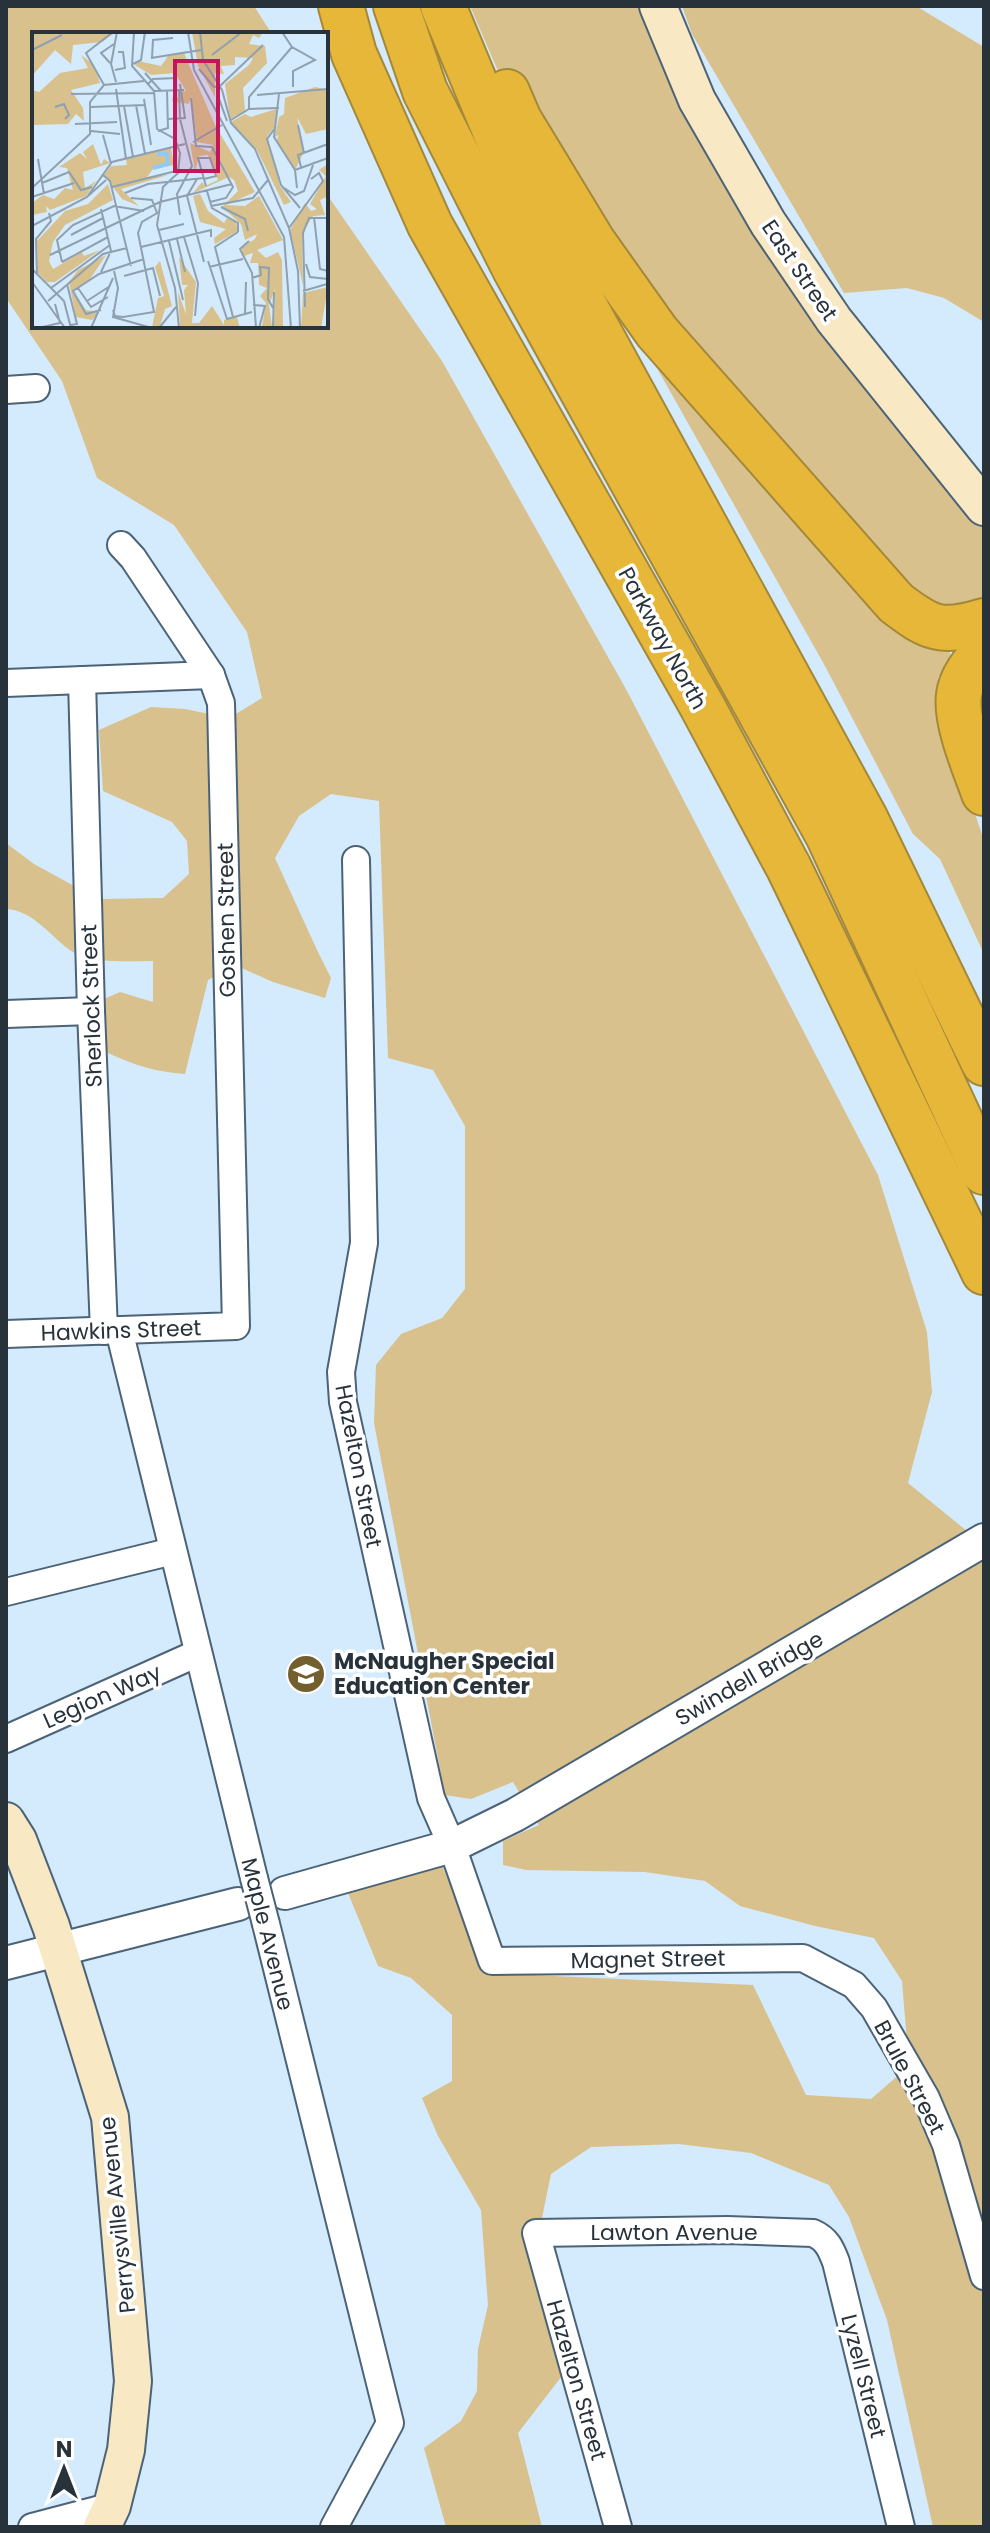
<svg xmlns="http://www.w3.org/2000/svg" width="990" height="2533" font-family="Poppins,sans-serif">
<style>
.green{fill:#d8c18c}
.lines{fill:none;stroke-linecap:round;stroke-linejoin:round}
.minor-casing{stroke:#4c6377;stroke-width:30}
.tertiary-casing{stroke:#4c6377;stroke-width:36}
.secondary-casing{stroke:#4c6377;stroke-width:40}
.motorway-casing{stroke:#a4883a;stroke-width:48}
.minor{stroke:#fff;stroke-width:26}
.tertiary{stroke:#fff;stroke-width:32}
.secondary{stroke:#f8e9c4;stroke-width:36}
.motorway{stroke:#e7b739;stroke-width:44}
.minor-bridge-casing{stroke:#4c6377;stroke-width:30;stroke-linecap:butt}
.minor-bridge{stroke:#fff;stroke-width:26}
.labels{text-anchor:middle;stroke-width:7;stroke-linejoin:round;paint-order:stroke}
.street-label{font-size:22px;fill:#27323b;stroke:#fff}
.poi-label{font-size:22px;font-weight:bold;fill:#27323b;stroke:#fff;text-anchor:start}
.inset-river{fill:none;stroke:#91c9f6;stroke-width:4}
.inset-road{fill:none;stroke:#8fa0af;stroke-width:2}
.view{fill:#c2185b;fill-opacity:0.15;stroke:#c2185b;stroke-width:4}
.inset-edge{fill:none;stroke:#27323b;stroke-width:4}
</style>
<rect width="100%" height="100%" fill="#d4eafd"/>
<g class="green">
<path d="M 6,6 L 254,6 L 272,34 L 34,34 L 34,326 L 326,326 L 326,193 L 442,361 L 627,691 L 878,1175 L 927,1332 L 932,1392 L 908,1483 L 984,1545 L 984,2527 L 933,2527 L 887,2320 L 849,2217 L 829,2185 L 751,2153 L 679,2144 L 591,2147 L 551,2174 L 534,2257 L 565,2372 L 518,2433 L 542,2527 L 446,2527 L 424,2448 L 461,2421 L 477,2391 L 478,2349 L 488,2305 L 481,2210 L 438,2136 L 422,2098 L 452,2081 L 452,2015 L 411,1978 L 378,1966 L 348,1893 L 442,1865 L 486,1973 L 753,1985 L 806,2095 L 871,2099 L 909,2066 L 902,1981 L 874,1938 L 815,1926 L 740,1906 L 705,1881 L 645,1872 L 526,1870 L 503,1865 L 503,1841 L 539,1825 L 513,1782 L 471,1799 L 445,1795 L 374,1423 L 376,1365 L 401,1334 L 442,1318 L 465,1289 L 465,1126 L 433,1070 L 388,1058 L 379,801 L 331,794 L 299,816 L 275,858 L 317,950 L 331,978 L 325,998 L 273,982 L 235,965 L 208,980 L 185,1074 C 156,1072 134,1065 108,1053 L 98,1017 L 104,999 L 120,992 L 153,1002 L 153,961 C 131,961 92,964 73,952 C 51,938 34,910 6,909 L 6,843 L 34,864 L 98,899 L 163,898 L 189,874 L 187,841 L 172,822 L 103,791 L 99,730 L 151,707 L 185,709 L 229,718 L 262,698 L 247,632 L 174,525 L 97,478 L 62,381 L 6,298 Z"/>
<polygon points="470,6 658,6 697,100 984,507 984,621 896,603 519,120"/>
<polygon points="682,6 916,6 984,47 984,322 944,298 907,288 844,293 692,34"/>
<polygon points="668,365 889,621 909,639 950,649 950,656 938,678 939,703 984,841 984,954 940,859 913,834 825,666 658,370"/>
</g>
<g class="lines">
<defs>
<g id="minor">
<polyline points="6,390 36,388"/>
<polyline points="82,680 91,1011 104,1331"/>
<polyline points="6,683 211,675"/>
<polyline points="356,860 364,1243 341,1372 343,1402 431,1798 452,1846 492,1961 803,1958 854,1985 874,2008 926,2098 946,2145 984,2276"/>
<polyline points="6,1014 91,1011"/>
<polyline points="119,1330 254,1878"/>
<polyline points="6,1334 236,1326 221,703 211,675 133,558 121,545"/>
<polyline points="6,1592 173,1551"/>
<polyline points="6,1739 198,1653"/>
<polyline points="266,1924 390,2423 334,2527"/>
<polyline points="32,2527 112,2506"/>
<path d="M 618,2527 L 536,2233 L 727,2230 L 813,2233 C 827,2239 831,2249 836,2262 L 901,2527"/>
</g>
<g id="tertiary">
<polyline points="285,1893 452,1846 515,1815 984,1540"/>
<polyline points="6,1963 238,1904"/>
</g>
<g id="secondary">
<polyline points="658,6 697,100 768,223 834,320 984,507"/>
<polyline points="6,1821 18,1840 51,1926 110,2117 133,2381 126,2450 112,2506 102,2527"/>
</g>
<g id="motorway">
<polyline points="341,6 354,54 430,225 701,704 789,868 984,1272"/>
<polyline points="396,6 425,91 515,269 828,835 984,1172"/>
<polyline points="443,6 515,179 865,818 984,1063"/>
<path d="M 507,92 L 519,120 L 593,242 L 657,332 L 896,603 C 930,629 941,634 984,621"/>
<path d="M 984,651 C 974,663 961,678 959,695 C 955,721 975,768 984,793"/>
</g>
</defs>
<use href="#minor" class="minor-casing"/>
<use href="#tertiary" class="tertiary-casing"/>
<use href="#secondary" class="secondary-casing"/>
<use href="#motorway" class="motorway-casing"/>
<use href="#minor" class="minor"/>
<use href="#tertiary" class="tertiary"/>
<use href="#secondary" class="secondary"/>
<use href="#motorway" class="motorway"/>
<defs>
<polyline id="minor-bridge" points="254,1878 266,1924"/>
</defs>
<use href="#minor-bridge" class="minor-bridge-casing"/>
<use href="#minor-bridge" class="minor-bridge"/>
</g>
<defs>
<symbol id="school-disc" viewBox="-11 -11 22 22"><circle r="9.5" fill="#735e2d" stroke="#fff"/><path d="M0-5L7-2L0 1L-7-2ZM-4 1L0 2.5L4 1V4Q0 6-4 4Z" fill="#fff"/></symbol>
</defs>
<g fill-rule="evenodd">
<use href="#school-disc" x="284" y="1652" width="44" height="44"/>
</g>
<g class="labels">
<g class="street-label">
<text transform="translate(800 270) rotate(56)" y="8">East Street</text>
<text transform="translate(663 638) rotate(61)" y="8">Parkway North</text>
<text transform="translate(226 920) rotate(-91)" y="8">Goshen Street</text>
<text transform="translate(91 1006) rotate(-92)" y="8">Sherlock Street</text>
<text transform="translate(121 1330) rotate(-2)" y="8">Hawkins Street</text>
<text transform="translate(359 1466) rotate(79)" y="8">Hazelton Street</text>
<text transform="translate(749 1678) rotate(-30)" y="8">Swindell Bridge</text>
<text transform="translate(102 1696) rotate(-24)" y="8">Legion Way</text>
<text transform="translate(268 1934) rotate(76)" y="8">Maple Avenue</text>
<text transform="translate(648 1959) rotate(-1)" y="8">Magnet Street</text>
<text transform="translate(910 2077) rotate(62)" y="8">Brule Street</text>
<text transform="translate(117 2215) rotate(-96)" y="8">Perrysville Avenue</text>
<text x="674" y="2240">Lawton Avenue</text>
<text transform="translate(864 2376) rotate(76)" y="8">Lyzell Street</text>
<text transform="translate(577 2380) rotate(74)" y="8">Hazelton Street</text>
</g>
<g class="poi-label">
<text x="334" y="1669">McNaugher Special<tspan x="334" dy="25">Education Center</tspan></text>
</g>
</g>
<g transform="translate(32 32)">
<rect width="296" height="296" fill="#d4eafd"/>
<path d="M 0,0 L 84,0 L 70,10 L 41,13 L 39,32 L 23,18 L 0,44 ZM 160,0 L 231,0 L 227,6 L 221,3 L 217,12 L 233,14 L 235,31 L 211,56 L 213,79 L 198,87 L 193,52 L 217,33 L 221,26 L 203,25 L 203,33 L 189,34 L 192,42 L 183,41 L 183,65 L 166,34 ZM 152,21 L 183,93 L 223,160 L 194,173 L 213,174 L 227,164 L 251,208 L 225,218 L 234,226 L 246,220 L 250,228 L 251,296 L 242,294 L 243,257 L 237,273 L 240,295 L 230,294 L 234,271 L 228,264 L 235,256 L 227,253 L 226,231 L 218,231 L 221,221 L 212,224 L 209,215 L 223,207 L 225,202 L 213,208 L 209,192 L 190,175 L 206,159 L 202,148 L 197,145 L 161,161 L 170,150 L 173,154 L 186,148 L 176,123 L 167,124 L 163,140 L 158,111 L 178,120 L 181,113 L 165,110 L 159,64 L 157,72 L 140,69 L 142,59 L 147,68 L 147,60 L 154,59 L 143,41 L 119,43 L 103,33 L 106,29 L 129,34 L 136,24 ZM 49,23 L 62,33 L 68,51 L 39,58 L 51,76 L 52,89 L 44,82 L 36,92 L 0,93 L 0,58 L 7,60 L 28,41 L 56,36 ZM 283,55 L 296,58 L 296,97 L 274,102 L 265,85 L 272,120 L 263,138 L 244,109 L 247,103 L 243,105 L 247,85 L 252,82 L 253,66 ZM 244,77 L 243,95 L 235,104 L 248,154 L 259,170 L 252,173 L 225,118 L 199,90 L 213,82 L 219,85 ZM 61,112 L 69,133 L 72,127 L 78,131 L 51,140 L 53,156 L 64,149 L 54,164 L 18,178 L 14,174 L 15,180 L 0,183 L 0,171 L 11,163 L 22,167 L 33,156 L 41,158 L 35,136 L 27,135 L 48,121 L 55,127 L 51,120 ZM 139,116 L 142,133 L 121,137 L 115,145 L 136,143 L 89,157 L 107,174 L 90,167 L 72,143 L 79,134 L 95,133 L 94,127 ZM 296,132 L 296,164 L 288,168 L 293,183 L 281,184 L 270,201 L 271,253 L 258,198 L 273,171 L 279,179 L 285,177 L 278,172 L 294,144 L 287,138 ZM 76,152 L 81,168 L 33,193 L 21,210 L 17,229 L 21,237 L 50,220 L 52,224 L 68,218 L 23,250 L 15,250 L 6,241 L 5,209 L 33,179 L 56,172 ZM 168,162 L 176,179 L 192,191 L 195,186 L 204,190 L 206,199 L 183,212 L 182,206 L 194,197 L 168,190 L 161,164 ZM 74,223 L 58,247 L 41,259 L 54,278 L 67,280 L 60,288 L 44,285 L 37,250 L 46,238 ZM 147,225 L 164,250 L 160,291 L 167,291 L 180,274 L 192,293 L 192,288 L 205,285 L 208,296 L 148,296 L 146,260 L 154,282 L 152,258 L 156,253 L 150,253 ZM 128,229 L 140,274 L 133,277 L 128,294 L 120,295 L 126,266 L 132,264 L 123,235 ZM 296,255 L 289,296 L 269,296 L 271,261 Z" fill="#d8c18c"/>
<path class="inset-river" d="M 121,136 L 136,132 L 135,122 L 125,122"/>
<path class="inset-road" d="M 102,0 L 100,34 L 122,59 L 125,97 L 143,107 L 148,121 L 146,141 L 131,155 L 125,193 L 143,256 L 147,296M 156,0 L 162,38 L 252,205 L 259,296M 168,0 L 171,28 L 190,58 L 199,91 L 223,117 L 257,196 L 266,239 L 268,296M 250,0 L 260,15 L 283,28 L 261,39 L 261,55M 0,18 L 30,3M 180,23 L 210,0M 119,26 L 169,18M 120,26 L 121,8 L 141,6M 78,31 L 69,21 L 82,12M 101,32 L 109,28 L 113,0M 167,37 L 182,55 L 188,54 L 185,61 L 195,89M 83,38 L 93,36 L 91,20 L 86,20M 113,41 L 129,59M 84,50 L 79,32 L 85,0M 116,52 L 121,47 L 145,46M 72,53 L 54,21 L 81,0M 188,54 L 231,13M 84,57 L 94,127M 147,58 L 148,87M 122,59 L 152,58M 39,62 L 122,61M 247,62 L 242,105 L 263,138M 225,63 L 296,57M 159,66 L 164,114 L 180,115 L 201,155 L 194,166 L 178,170M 112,67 L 119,113M 104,73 L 113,122M 92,74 L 101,125M 23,75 L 32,72 L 37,83 L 33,87M 59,75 L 113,73M 217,77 L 217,65 L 260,15M 136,87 L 153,86 L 148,52M 148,87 L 160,134 L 145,162 L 148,183M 199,88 L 217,77 L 247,76M 43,92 L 85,90M 266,93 L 272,121M 244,95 L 235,107 L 249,153 L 268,176M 59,99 L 88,102M 126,99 L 136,96 L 135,59M 71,103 L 79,132M 161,110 L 190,93M 6,127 L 12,162M 269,135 L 266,123 L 296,112M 71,143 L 78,149 L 99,234M 165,147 L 155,164 L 172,230M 172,147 L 184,144 L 178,126 L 166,126 L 174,154M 10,151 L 37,140 L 49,158 L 60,155M 80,155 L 148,138M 0,156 L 58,102 L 58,70 L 72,53 L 112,49M 252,156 L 263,163 L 272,159 L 282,130M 265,156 L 263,138 L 296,126M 175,159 L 180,176 L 206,191 L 206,200M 93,161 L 116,152 L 172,146M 56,164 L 74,148M 0,165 L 42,151M 99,166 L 120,168 L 125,181M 179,174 L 221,166 L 236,148M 189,175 L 213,187 L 216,199M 282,185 L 288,237 L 296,239M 0,194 L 55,165 L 80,130 L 153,112M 257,196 L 291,149 L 287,141 L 279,147M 127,198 L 152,192M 39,203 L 71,186M 152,205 L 166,251 L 163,284M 145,207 L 153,240M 137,209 L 151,268M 217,209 L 208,217 L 220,241 L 224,295M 109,215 L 179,198 L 179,205M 18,223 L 128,170 L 200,152M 176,229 L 195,287 L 220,280M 30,230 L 25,208 L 41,193 L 82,174 L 112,179M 30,230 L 76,205M 274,232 L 278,245 L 296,247M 177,235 L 211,227M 0,237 L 32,269 L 39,296M 82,239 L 86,256 L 81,285 L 120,296M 69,240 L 79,219 L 69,177M 5,242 L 4,207 L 19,189 L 17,181M 92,244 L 121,236 L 128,264M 220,246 L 229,243 L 228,235 L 237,236 L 236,267 L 241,276M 0,250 L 33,296M 35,252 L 45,292 L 39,293M 19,256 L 78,213M 46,256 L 59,275 L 76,265M 271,259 L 295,252M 16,269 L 71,222 L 95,216M 55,269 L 78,254M 221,273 L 233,274 L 227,296M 273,275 L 271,201 L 277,186 L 296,186M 69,278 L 54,282 L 41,259 L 67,242 L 112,227M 81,278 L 83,284 L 91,285 L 122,280 L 106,201 L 110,190 L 127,180M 213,282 L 214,250M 201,285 L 183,215 L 206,200M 6,296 L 28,291 L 23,272M 59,296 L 81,246M 127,296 L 144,275M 241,296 L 242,260"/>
<path class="view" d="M 143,29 L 186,29 L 186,139 L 143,139 Z"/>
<rect width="296" height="296" class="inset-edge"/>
</g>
<rect width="990" height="2533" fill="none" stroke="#27323b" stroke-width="16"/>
<g transform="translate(64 2469)" stroke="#ffffff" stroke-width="6" paint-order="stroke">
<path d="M0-6L14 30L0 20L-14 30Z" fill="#27323b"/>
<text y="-12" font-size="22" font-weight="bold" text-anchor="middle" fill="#27323b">N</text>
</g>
</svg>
